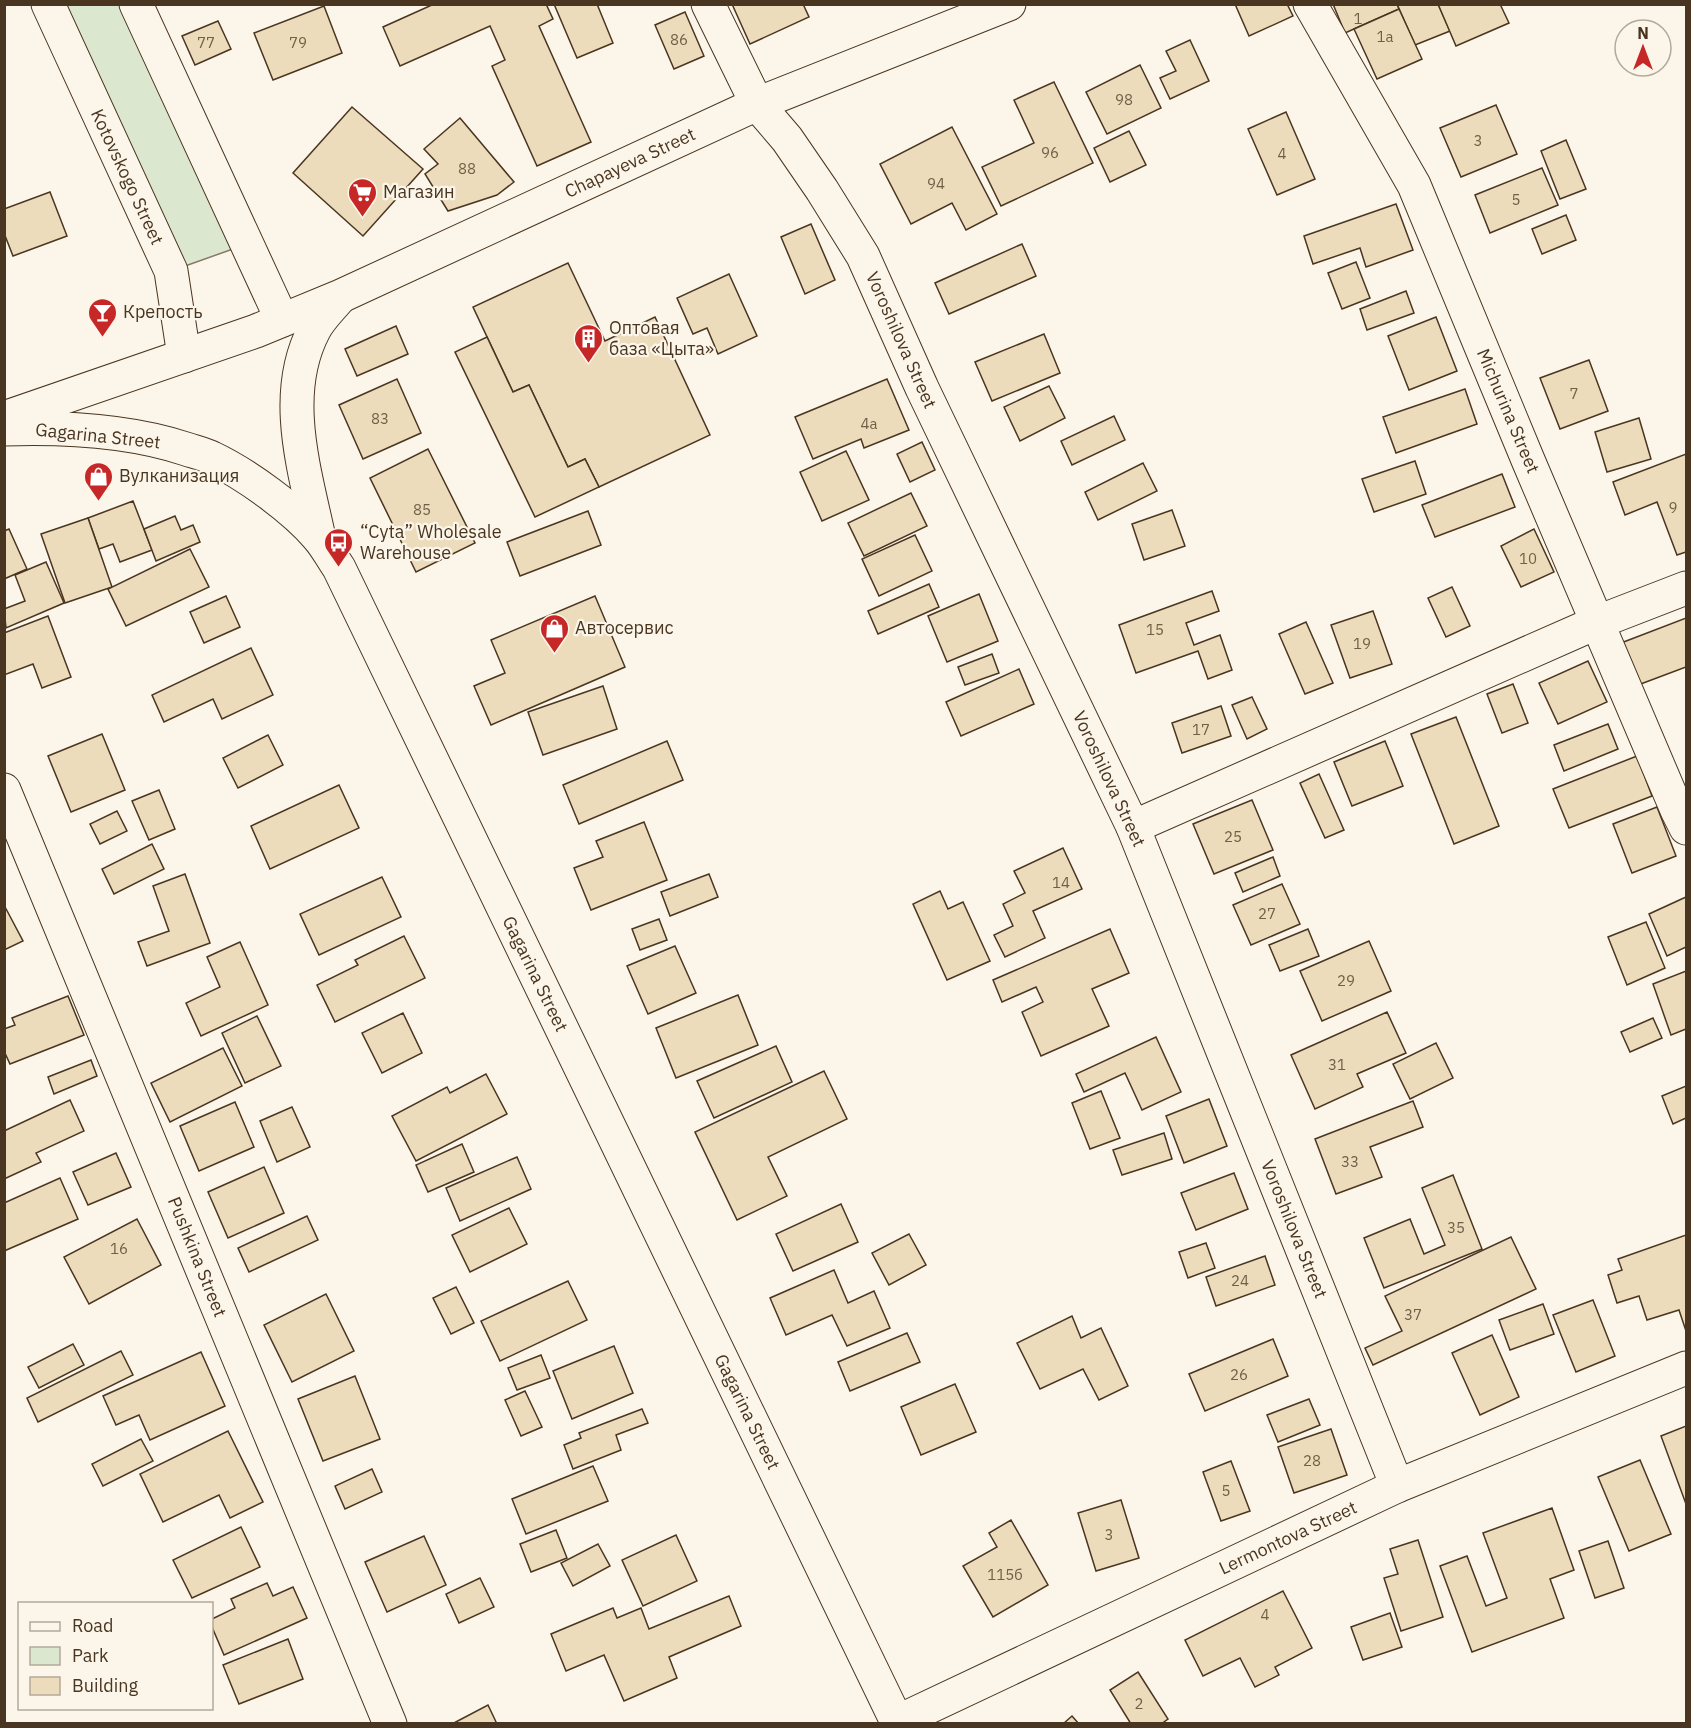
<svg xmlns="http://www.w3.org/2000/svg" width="1691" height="1728" font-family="'IBM Plex Sans',sans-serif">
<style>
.park{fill:#dce7d0;stroke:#887966;stroke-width:1.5}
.building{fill:#ecdcbc;stroke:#4a3520;stroke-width:1.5}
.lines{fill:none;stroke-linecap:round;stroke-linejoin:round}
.minor-casing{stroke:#4a3520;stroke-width:35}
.major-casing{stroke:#4a3520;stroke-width:35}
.minor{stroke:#fbf6e9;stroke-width:33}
.major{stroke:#fbf6e9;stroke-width:33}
.labels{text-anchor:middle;stroke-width:4.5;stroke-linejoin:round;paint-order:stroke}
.number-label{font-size:15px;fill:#725f47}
.street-label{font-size:18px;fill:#4a3520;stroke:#fbf6e9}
.poi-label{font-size:18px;fill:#4a3520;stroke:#fbf6e9;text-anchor:start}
</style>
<rect width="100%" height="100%" fill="#fbf6e9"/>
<polygon class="park" points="48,5 136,5 247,244 171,271"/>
<g class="building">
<polygon points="434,4 546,4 553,19 539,26 591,142 537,166 492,66 505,60 490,26 400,66 383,27"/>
<polygon points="554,4 597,4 613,43 577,58"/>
<polygon points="732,4 803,4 809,17 750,44"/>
<polygon points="1235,4 1287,4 1293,16 1249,36"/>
<polygon points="1333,4 1397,4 1399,9 1345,33"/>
<polygon points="1397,4 1438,4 1450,31 1415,45"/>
<polygon points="1438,4 1500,4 1509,23 1456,46"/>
<polygon points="324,6 342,53 273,80 254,33"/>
<polygon points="1399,9 1422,59 1377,79 1354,29"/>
<polygon points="685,12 704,56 674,69 655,25"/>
<polygon points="218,21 231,49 195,65 182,36"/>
<polygon points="1190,40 1209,81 1170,99 1160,78 1176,71 1166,51"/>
<polygon points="1140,65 1161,108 1107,134 1086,92"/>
<polygon points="1054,82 1093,163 1001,206 982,167 1034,143 1014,100"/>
<polygon points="1496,105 1517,154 1461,177 1440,128"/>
<polygon points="352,107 423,169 363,236 293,173"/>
<polygon points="1286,112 1315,179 1277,195 1248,129"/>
<polygon points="460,118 514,182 497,195 448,211 425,174 438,164 424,149"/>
<polygon points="952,127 997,214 966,230 952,203 911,224 880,164"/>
<polygon points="1129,131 1146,165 1110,182 1094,148"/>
<polygon points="1566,140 1586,189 1560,199 1541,151"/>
<polygon points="1542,168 1558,205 1490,233 1475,195"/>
<polygon points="50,192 67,236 13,256 4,233 4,209"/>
<polygon points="1396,204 1413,250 1366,267 1360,248 1313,264 1304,236"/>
<polygon points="1566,215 1576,240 1542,254 1532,229"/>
<polygon points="811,224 835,280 805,294 781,237"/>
<polygon points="1022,244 1036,276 949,314 935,283"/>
<polygon points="1356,262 1370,298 1342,309 1328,273"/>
<polygon points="568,263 605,341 655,317 710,435 599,487 585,459 568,467 529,385 513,392 473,307"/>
<polygon points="729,274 757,336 718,354 707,328 693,334 677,298"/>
<polygon points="1406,291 1414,313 1367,330 1360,309"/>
<polygon points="1436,317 1457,371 1409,390 1388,336"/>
<polygon points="396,326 408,354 357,376 345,349"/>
<polygon points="1044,334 1060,373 992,401 975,362"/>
<polygon points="487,337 513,392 529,385 568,467 585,459 599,487 535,517 455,352"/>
<polygon points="1589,360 1608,411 1560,429 1540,378"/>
<polygon points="397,379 421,433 363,459 339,405"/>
<polygon points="887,379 909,430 864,448 861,439 813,459 795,417"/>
<polygon points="1049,386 1065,418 1020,441 1004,407"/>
<polygon points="1465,389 1477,424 1396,453 1383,417"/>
<polygon points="1114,416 1125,440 1072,465 1061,441"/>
<polygon points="1639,418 1651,459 1607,472 1595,432"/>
<polygon points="922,442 935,470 910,482 897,454"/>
<polygon points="428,449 475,543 416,572 370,478"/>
<polygon points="846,451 869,500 822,521 800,472"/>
<polygon points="1686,454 1686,552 1677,555 1657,502 1625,515 1613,482"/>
<polygon points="1415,461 1426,494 1374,512 1362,479"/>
<polygon points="1143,463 1157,491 1098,520 1085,492"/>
<polygon points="1502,474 1515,507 1435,537 1422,505"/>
<polygon points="911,493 927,526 864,556 848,523"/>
<polygon points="133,501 152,550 120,562 113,544 99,549 88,518"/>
<polygon points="1172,510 1185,546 1144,560 1132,524"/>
<polygon points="588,511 601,545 520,576 507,542"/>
<polygon points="175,516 181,530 193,525 200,542 156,561 144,529"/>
<polygon points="88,518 112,587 65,603 41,534"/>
<polygon points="9,529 27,569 4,579 4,531"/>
<polygon points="1534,529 1554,572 1521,587 1501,546"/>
<polygon points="915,535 932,571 879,596 862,559"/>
<polygon points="190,549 209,587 126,626 108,589"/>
<polygon points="46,562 64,603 6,628 4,609 25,601 15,575"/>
<polygon points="929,584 939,607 878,634 868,611"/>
<polygon points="1452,587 1470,626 1446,637 1428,598"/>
<polygon points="1212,591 1219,611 1186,623 1194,645 1220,635 1232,670 1208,679 1198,651 1136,673 1119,625"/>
<polygon points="979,594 998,641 947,662 928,616"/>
<polygon points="226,596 240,627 204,643 190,612"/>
<polygon points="595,596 625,667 491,725 474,686 505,673 491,640"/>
<polygon points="1373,611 1392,664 1350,678 1331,625"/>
<polygon points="48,616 71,677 42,688 33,664 4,675 4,633"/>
<polygon points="1686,618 1686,667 1638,685 1621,643"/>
<polygon points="1306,622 1333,683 1305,694 1279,634"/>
<polygon points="251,648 273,695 222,719 213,699 164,722 152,695"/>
<polygon points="992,654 999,673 965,685 958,667"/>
<polygon points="1588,661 1607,702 1558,724 1539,683"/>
<polygon points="1019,669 1034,704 961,736 946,702"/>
<polygon points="1513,684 1528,723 1502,733 1487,694"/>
<polygon points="603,686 617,729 543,755 528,712"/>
<polygon points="1252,697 1267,729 1247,739 1232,705"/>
<polygon points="1221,706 1231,736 1182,753 1172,723"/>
<polygon points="1456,717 1499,826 1454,844 1411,734"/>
<polygon points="1608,724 1618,749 1564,771 1554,745"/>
<polygon points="102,734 125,790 71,812 48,756"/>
<polygon points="268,735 283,765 238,788 223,758"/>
<polygon points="667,741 683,780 579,824 563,785"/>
<polygon points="1385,741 1403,786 1352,806 1334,762"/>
<polygon points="1637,756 1652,796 1569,828 1553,789"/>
<polygon points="1319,774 1344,830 1325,838 1300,783"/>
<polygon points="339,785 359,828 270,869 251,826"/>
<polygon points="159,790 175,829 149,840 132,801"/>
<polygon points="1252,800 1273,850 1214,874 1193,824"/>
<polygon points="1657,807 1676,856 1632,873 1613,824"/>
<polygon points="117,811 127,831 100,844 90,824"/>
<polygon points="644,822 667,880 591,910 574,868 603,857 596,841"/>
<polygon points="152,844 164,869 114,894 102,869"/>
<polygon points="1063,848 1082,889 1033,911 1045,938 1005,957 994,935 1013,926 1003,904 1025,893 1014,871"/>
<polygon points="1273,857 1280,876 1243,892 1235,873"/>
<polygon points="185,874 210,943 147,966 138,942 169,931 153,886"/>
<polygon points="709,874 718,897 670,916 661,892"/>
<polygon points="382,877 401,917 319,955 300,914"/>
<polygon points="1282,884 1300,924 1251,945 1233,905"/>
<polygon points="940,891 948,909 963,902 990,961 947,980 913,904"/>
<polygon points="1686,897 1686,947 1667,956 1649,914"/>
<polygon points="4,905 23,941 4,950"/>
<polygon points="659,919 667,940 640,950 632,929"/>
<polygon points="1646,922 1665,968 1627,985 1608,937"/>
<polygon points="1110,929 1129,973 1092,989 1109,1026 1041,1056 1022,1012 1043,1002 1036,987 1002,1002 993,980"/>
<polygon points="1308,929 1319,956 1280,971 1269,945"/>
<polygon points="404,936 425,978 335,1022 317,985 358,965 355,960"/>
<polygon points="1369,941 1391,991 1322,1021 1300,971"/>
<polygon points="240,942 268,1005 201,1036 186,1003 220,987 207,957"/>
<polygon points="675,946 696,993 648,1014 627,966"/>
<polygon points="1686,971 1686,1029 1671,1035 1653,984"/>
<polygon points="738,995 758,1045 676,1078 656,1028"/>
<polygon points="68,996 84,1035 10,1064 4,1051 4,1029 15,1025 12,1018"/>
<polygon points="1387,1012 1406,1053 1357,1074 1363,1087 1315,1109 1291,1055"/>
<polygon points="403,1013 422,1053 382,1073 362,1033"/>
<polygon points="257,1016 281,1066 245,1083 222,1033"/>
<polygon points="1653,1018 1662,1038 1630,1052 1621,1032"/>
<polygon points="1156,1037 1181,1092 1142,1110 1125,1073 1084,1092 1076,1074"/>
<polygon points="1436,1043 1453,1078 1410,1099 1393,1064"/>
<polygon points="776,1046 792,1082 714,1118 697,1081"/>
<polygon points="223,1048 242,1086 170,1122 151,1083"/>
<polygon points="91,1060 97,1076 54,1094 48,1077"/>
<polygon points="824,1071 847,1119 768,1157 787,1196 737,1220 695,1132"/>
<polygon points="486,1074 507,1114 416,1161 392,1116 447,1087 450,1093"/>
<polygon points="1686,1086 1686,1118 1673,1124 1662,1096"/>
<polygon points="1101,1091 1120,1138 1090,1149 1072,1103"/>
<polygon points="1209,1099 1227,1146 1184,1163 1166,1116"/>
<polygon points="70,1100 84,1131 36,1153 41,1162 4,1179 4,1131"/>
<polygon points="1413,1101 1423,1127 1370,1147 1382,1177 1336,1194 1315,1139"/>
<polygon points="235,1102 254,1147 199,1171 180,1126"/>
<polygon points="292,1107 310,1147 277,1162 260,1121"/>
<polygon points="1164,1133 1172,1159 1122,1175 1113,1150"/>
<polygon points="462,1144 474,1172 428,1192 416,1165"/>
<polygon points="116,1153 131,1187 88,1205 73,1172"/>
<polygon points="517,1157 531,1189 460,1221 446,1188"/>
<polygon points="264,1167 284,1213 228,1238 208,1192"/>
<polygon points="1234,1173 1248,1209 1196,1230 1181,1193"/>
<polygon points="1453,1175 1482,1249 1384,1288 1364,1238 1410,1219 1424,1254 1445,1245 1422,1188"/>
<polygon points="60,1178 78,1219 4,1251 4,1203"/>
<polygon points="841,1204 858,1242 793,1271 776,1234"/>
<polygon points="509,1208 527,1244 470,1272 452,1235"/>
<polygon points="307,1216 318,1240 249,1272 238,1248"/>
<polygon points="137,1219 161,1265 89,1304 64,1257"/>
<polygon points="909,1234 926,1265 889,1285 872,1253"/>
<polygon points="1686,1235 1686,1331 1679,1310 1647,1320 1639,1296 1617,1303 1608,1275 1622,1270 1618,1259"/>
<polygon points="1511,1237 1536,1289 1373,1365 1365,1348 1402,1331 1385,1296"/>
<polygon points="1206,1243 1215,1268 1188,1278 1179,1252"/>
<polygon points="1265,1256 1275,1285 1216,1306 1206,1277"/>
<polygon points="834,1270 848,1303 874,1291 890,1328 847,1346 832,1315 786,1335 770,1298"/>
<polygon points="568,1281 587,1320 500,1361 481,1321"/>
<polygon points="456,1287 474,1323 451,1334 433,1298"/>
<polygon points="326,1294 354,1351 292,1382 264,1325"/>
<polygon points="1593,1300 1615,1356 1576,1372 1553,1315"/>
<polygon points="1543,1304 1554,1334 1510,1350 1499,1320"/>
<polygon points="1072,1316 1081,1338 1101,1328 1128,1386 1099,1400 1083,1369 1040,1389 1017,1343"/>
<polygon points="907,1333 920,1362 850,1391 838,1362"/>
<polygon points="1492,1335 1519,1397 1480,1415 1452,1353"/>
<polygon points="1273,1339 1288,1376 1205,1411 1189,1374"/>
<polygon points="73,1344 84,1365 39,1388 28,1367"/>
<polygon points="614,1346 633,1393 572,1419 553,1371"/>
<polygon points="121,1351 133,1375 38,1422 27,1398"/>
<polygon points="201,1352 225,1406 150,1440 139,1415 116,1425 103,1396"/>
<polygon points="541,1355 550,1378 517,1390 508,1368"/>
<polygon points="355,1376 380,1439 323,1461 298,1399"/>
<polygon points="955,1384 976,1432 921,1455 901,1407"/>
<polygon points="525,1391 542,1427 521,1436 505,1400"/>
<polygon points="1309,1399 1320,1425 1278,1442 1267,1415"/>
<polygon points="642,1409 648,1423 616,1435 621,1450 573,1469 564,1445 581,1438 579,1433"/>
<polygon points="1686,1426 1686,1504 1661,1436"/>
<polygon points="1331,1429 1347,1475 1294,1493 1278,1447"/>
<polygon points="228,1431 263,1502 230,1518 219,1495 163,1522 140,1474"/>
<polygon points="141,1439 153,1461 103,1486 92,1464"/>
<polygon points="1640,1460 1671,1534 1629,1551 1598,1477"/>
<polygon points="1231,1461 1250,1511 1221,1521 1203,1472"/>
<polygon points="593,1466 608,1501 526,1534 512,1499"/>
<polygon points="372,1469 382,1492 345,1509 335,1486"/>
<polygon points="1121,1500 1139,1558 1096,1571 1078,1513"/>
<polygon points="1552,1508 1574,1570 1550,1579 1564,1618 1472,1652 1440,1566 1467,1556 1486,1606 1507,1598 1483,1533"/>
<polygon points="1011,1520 1048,1585 993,1617 963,1566 997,1547 989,1533"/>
<polygon points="241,1527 260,1567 192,1598 173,1560"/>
<polygon points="556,1530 567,1558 531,1572 520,1544"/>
<polygon points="676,1535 697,1581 643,1606 622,1560"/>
<polygon points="424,1536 446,1585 387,1612 365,1562"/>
<polygon points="1418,1540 1443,1617 1401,1631 1384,1578 1398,1574 1390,1549"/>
<polygon points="1608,1541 1624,1588 1595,1598 1579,1551"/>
<polygon points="598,1544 610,1566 573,1586 561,1563"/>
<polygon points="480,1578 494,1607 459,1623 446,1594"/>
<polygon points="267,1583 273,1596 293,1587 307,1618 224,1655 212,1627 212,1619 235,1608 231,1599"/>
<polygon points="1283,1591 1312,1648 1275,1667 1279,1675 1255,1687 1240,1658 1203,1676 1185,1640"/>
<polygon points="729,1596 741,1626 669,1657 677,1678 624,1701 604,1655 566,1671 551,1634 613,1608 617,1618 641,1608 649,1629"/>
<polygon points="1390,1613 1402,1647 1363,1660 1351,1627"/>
<polygon points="288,1639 303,1679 239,1704 223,1665"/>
<polygon points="1138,1672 1168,1719 1161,1724 1131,1724 1110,1690"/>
<polygon points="488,1705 497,1724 452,1724"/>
<polygon points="1072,1716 1079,1724 1063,1724"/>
</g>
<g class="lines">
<defs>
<g id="minor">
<polyline points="48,4 171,271 184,356"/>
<polyline points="136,4 282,320"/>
<polyline points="708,4 757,104 787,139 822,190 863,256 922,388 1133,827 1397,1486"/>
<polyline points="1310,4 1414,185 1528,460 1677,810 1686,828"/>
<polyline points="4,418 256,331 341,296 757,104 1009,4"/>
<path d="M 319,538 C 305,471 280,395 314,330 C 320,318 331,308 340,297"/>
<polyline points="4,790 390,1724"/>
<polyline points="1133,827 1598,622 1686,588"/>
<polyline points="897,1722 1397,1486 1686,1368"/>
</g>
<path id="major" d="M 4,429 C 64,427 129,430 186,449 C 195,452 204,454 212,458 C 246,474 294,509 318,537 C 326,546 332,558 339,568 L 898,1724"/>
</defs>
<use href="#minor" class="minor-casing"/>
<use href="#major" class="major-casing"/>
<use href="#minor" class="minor"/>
<use href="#major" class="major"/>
</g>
<defs>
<symbol id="supermarket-pin" viewBox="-11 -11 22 30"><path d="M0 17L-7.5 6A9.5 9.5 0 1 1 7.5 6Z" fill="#c62828" stroke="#fbf6e9"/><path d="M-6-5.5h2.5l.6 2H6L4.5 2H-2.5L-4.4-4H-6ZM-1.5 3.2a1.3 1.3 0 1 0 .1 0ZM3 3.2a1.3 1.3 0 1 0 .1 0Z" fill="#fff"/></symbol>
<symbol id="bar-pin" viewBox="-11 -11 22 30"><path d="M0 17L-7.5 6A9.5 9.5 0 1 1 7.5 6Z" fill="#c62828" stroke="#fbf6e9"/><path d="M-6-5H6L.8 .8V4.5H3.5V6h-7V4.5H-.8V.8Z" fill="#fff"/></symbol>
<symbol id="building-pin" viewBox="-11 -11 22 30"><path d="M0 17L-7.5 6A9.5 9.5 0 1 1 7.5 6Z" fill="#c62828" stroke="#fbf6e9"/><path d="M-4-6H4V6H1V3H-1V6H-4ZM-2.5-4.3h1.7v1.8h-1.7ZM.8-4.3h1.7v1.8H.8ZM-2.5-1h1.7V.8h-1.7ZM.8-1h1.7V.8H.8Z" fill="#fff"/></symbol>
<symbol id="shop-pin" viewBox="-11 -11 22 30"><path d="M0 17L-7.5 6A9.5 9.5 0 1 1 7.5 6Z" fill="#c62828" stroke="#fbf6e9"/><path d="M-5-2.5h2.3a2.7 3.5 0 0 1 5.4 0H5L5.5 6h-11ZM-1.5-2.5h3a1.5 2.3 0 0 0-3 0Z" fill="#fff"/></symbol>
<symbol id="bus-pin" viewBox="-11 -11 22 30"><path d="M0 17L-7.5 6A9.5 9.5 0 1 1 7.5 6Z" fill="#c62828" stroke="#fbf6e9"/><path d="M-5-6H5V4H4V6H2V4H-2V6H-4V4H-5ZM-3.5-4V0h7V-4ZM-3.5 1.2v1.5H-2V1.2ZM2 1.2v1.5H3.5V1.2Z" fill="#fff"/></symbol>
</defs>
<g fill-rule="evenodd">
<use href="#supermarket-pin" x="346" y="176" width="33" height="45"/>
<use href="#bar-pin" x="86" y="296" width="33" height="45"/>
<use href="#building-pin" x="572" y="322" width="33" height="45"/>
<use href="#shop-pin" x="82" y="460" width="33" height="45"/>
<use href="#bus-pin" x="322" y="526" width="33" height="45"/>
<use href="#shop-pin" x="538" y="612" width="33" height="45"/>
</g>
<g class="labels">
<g class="number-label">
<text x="1358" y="24">1</text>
<text x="1385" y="42">1а</text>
<text x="679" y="45">86</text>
<text x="206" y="48">77</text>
<text x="298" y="48">79</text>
<text x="1124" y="105">98</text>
<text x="1478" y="146">3</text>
<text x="1050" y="158">96</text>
<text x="1282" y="159">4</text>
<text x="467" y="174">88</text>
<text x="936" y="189">94</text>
<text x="1516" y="205">5</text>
<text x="1574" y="399">7</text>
<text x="380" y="424">83</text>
<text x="869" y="429">4а</text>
<text x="1673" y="513">9</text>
<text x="422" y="515">85</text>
<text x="1528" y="564">10</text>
<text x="1155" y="635">15</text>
<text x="1362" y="649">19</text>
<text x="1201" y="735">17</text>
<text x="1233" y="842">25</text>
<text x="1061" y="888">14</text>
<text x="1267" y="919">27</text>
<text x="1346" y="986">29</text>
<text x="1337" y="1070">31</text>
<text x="1350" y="1167">33</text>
<text x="1456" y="1233">35</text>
<text x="119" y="1254">16</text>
<text x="1240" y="1286">24</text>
<text x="1413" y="1320">37</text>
<text x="1239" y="1380">26</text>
<text x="1312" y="1466">28</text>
<text x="1226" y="1496">5</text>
<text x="1109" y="1540">3</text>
<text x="1005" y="1580">115б</text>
<text x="1265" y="1620">4</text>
<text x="1139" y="1709">2</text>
</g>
<g class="street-label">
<text transform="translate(630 163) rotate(-25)" y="6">Chapayeva Street</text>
<text transform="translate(127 177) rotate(65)" y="6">Kotovskogo Street</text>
<text transform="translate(901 340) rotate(66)" y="6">Voroshilova Street</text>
<text transform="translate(1508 411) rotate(67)" y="6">Michurina Street</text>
<text transform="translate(98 436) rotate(6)" y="6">Gagarina Street</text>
<text transform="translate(1109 779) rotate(65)" y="6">Voroshilova Street</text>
<text transform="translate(535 974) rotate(64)" y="6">Gagarina Street</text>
<text transform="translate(1294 1229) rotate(68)" y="6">Voroshilova Street</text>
<text transform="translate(197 1257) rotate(68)" y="6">Pushkina Street</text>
<text transform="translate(747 1412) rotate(64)" y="6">Gagarina Street</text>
<text transform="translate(1288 1538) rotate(-25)" y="6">Lermontova Street</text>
</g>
<g class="poi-label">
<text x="383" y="198">Магазин</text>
<text x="123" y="318">Крепость</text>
<text x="609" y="334">Оптовая<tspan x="609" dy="21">база «Цыта»</tspan></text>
<text x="119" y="482">Вулканизация</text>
<text x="360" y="538">“Cyta” Wholesale<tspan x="360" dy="21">Warehouse</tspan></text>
<text x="575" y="634">Автосервис</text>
</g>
</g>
<rect width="1691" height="1728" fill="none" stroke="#4a3520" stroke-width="12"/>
<rect x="18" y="1602" width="195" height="108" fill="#fbf6e9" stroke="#b4a999" stroke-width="1.5"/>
<rect x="30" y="1622" width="30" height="9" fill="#fbf6e9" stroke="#b4a999" stroke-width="1.5"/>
<text x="72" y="1632" font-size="18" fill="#4a3520">Road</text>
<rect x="30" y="1647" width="30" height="18" fill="#dce7d0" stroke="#b4a999" stroke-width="1.5"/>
<text x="72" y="1662" font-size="18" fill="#4a3520">Park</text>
<rect x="30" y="1677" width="30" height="18" fill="#ecdcbc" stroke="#b4a999" stroke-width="1.5"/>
<text x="72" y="1692" font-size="18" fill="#4a3520">Building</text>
<g transform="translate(1643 48)"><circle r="28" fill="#fbf6e9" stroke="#b4a999" stroke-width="1.5"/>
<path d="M0-4.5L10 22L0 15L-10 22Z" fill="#c62828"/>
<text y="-9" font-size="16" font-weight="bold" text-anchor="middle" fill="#4a3520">N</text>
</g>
</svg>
